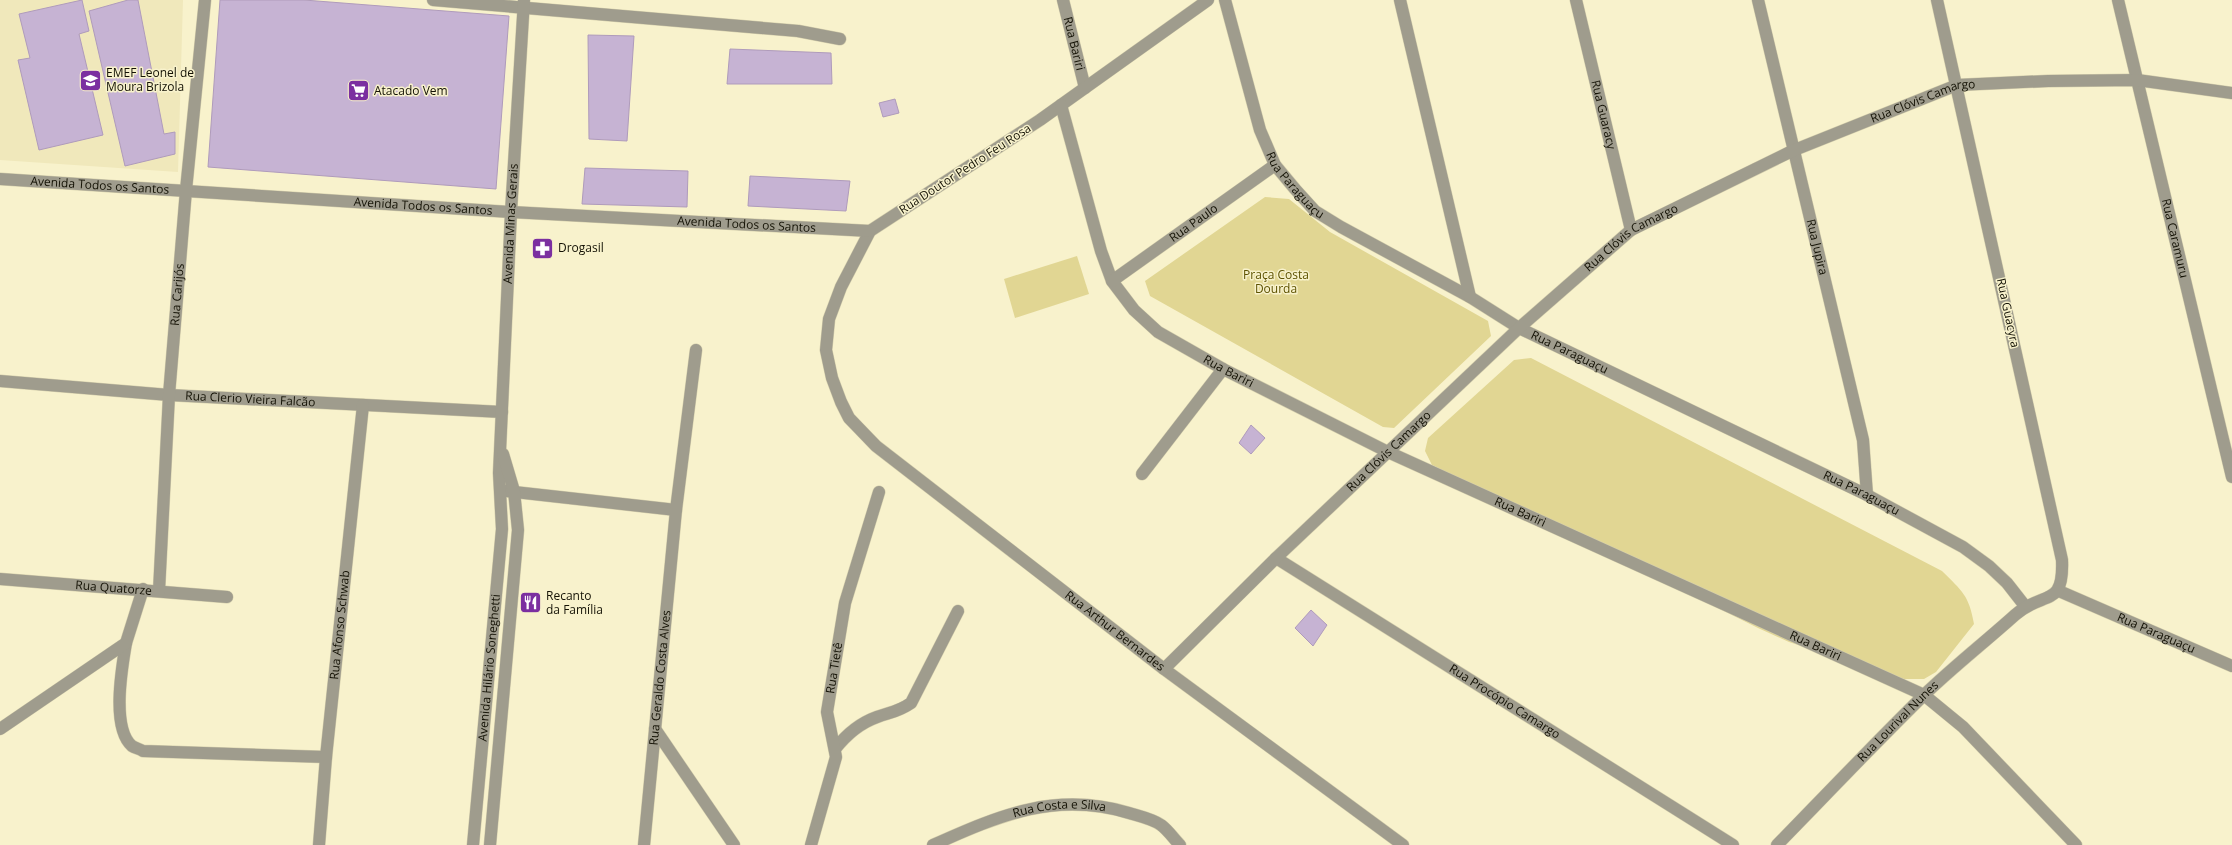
<svg xmlns="http://www.w3.org/2000/svg" width="2232" height="845" font-family="'Open Sans',sans-serif">
<style>
.built{fill:#f0e8bb}
.green{fill:#e1d693}
.building{fill:#c6b3d3;stroke:#af9bbb}
.lines{fill:none;stroke-linecap:round;stroke-linejoin:round}
.minor-casing{stroke:#d4ceac;stroke-width:13}
.minor{stroke:#9f9c8d;stroke-width:12}
.labels{text-anchor:middle;stroke-width:3;stroke-linejoin:round;paint-order:stroke}
.street-label{font-size:12px;fill:#141205;stroke:#f8f2cc}
.poi-label{font-size:12px;fill:#141205;stroke:#f8f2cc;text-anchor:start}
.park-label{font-size:12px;fill:#5d5200;stroke:#f8f2cc}
</style>
<rect width="100%" height="100%" fill="#f8f2cc"/>
<polygon class="built" points="0,0 183,0 178,172 0,160"/>
<g class="green">
<polygon points="1265,197 1289,199 1330,232 1488,321 1491,336 1394,428 1383,427 1150,296 1145,281"/>
<polygon points="1077,256 1089,294 1015,318 1004,279"/>
<path d="M 1531,358 L 1942,571 C 1962,591 1969,595 1974,624 L 1936,672 L 1924,679 L 1904,679 L 1789,642 L 1758,628 L 1432,465 L 1425,451 L 1428,438 L 1514,360 Z"/>
</g>
<g class="building">
<polygon points="82,0 89,31 79,34 103,135 39,150 18,60 30,58 19,14"/>
<polygon points="128,0 138,0 164,134 175,132 175,154 125,166 89,11"/>
<polygon points="220,0 304,0 509,16 496,189 208,167"/>
<polygon points="588,35 634,36 627,141 589,139"/>
<polygon points="730,49 831,53 832,84 727,84"/>
<polygon points="895,99 899,113 883,117 879,103"/>
<polygon points="585,168 688,171 687,207 582,204"/>
<polygon points="750,176 850,181 846,211 748,206"/>
<polygon points="1251,425 1265,438 1251,454 1239,443"/>
<polygon points="1311,610 1327,625 1313,646 1295,628"/>
</g>
<g class="lines">
<defs>
<g id="minor">
<polyline points="433,0 798,31 840,39"/>
<path id="s1" d="M 1063,0 L 1085,88"/>
<path id="s2" d="M 1208,0 L 1040,120 L 870,231 L 841,287 L 829,319 L 826,350 L 832,378 L 841,402 L 849,418 L 876,446 L 1164,669 L 1403,845"/>
<path id="s3" d="M 1225,0 L 1260,130 L 1275,165 L 1295,189 L 1315,211 L 1341,227 L 1470,297 L 1519,328 L 1867,495 L 1963,547 L 1989,566 L 2007,583 L 2025,606"/>
<polyline points="1400,0 1470,297"/>
<path id="s4" d="M 1576,0 L 1631,230"/>
<path id="s5" d="M 1758,0 L 1863,440 L 1867,495"/>
<path id="s6" d="M 2118,0 L 2232,477"/>
<path id="s7" d="M 1061,105 L 1101,251 L 1112,281 L 1134,310 L 1158,332 L 1223,369 L 1388,452 L 1924,695 L 1963,727 L 2076,845"/>
<path id="s8" d="M 0,179 L 511,212 L 870,231"/>
<path id="s9" d="M 1112,281 L 1275,165"/>
<path id="s10" d="M 0,381 L 169,395 L 502,412"/>
<polyline points="1142,474 1223,369"/>
<polyline points="506,491 676,510"/>
<path id="s11" d="M 1276,558 L 1733,845"/>
<path id="s12" d="M 0,579 L 227,597"/>
<path id="s13" d="M 159,591 L 169,395 L 186,190 L 205,0"/>
<path id="s14" d="M 2059,591 L 2232,666"/>
<path d="M 126,643 C 122,667 111,728 132,746 C 135,748 140,749 143,751 L 326,757"/>
<path id="s15" d="M 1164,669 L 1276,558 L 1519,328 L 1631,230 L 1792,151 L 1957,85 L 2048,81 L 2137,80 L 2232,93"/>
<polyline points="0,729 126,643 143,589"/>
<polyline points="655,729 734,845"/>
<path d="M 835,749 C 846,735 860,723 877,717 C 891,712 898,712 911,703 L 958,611"/>
<path id="s16" d="M 319,845 L 326,757 L 363,405"/>
<path id="s17" d="M 473,845 L 502,529 L 499,473 L 511,212 L 524,0"/>
<polyline points="490,845 518,530 514,491 503,454"/>
<path id="s18" d="M 644,845 L 676,510 L 696,350"/>
<path id="s19" d="M 811,845 L 836,757 L 827,712 L 845,603 L 879,492"/>
<path id="s20" d="M 933,845 C 1000,815 1056,791 1129,813 C 1139,816 1153,819 1161,825 C 1168,830 1174,839 1180,845"/>
<path id="s21" d="M 1777,845 C 1826,795 1874,744 1924,695 C 1953,667 1985,642 2015,615 C 2043,590 2064,609 2062,560 L 1937,0"/>
</g>
</defs>
<use href="#minor" class="minor-casing"/>
<use href="#minor" class="minor"/>
</g>
<defs>
<symbol id="school-square" viewBox="-11 -11 22 22"><rect x="-9" y="-9" width="18" height="18" rx="4" fill="#7b2fa0" stroke="#f8f2cc"/><path d="M0-5L7-2L0 1L-7-2ZM-4 1L0 2.5L4 1V4Q0 6-4 4Z" fill="#fff"/></symbol>
<symbol id="supermarket-square" viewBox="-11 -11 22 22"><rect x="-9" y="-9" width="18" height="18" rx="4" fill="#7b2fa0" stroke="#f8f2cc"/><path d="M-6-5.5h2.5l.6 2H6L4.5 2H-2.5L-4.4-4H-6ZM-1.5 3.2a1.3 1.3 0 1 0 .1 0ZM3 3.2a1.3 1.3 0 1 0 .1 0Z" fill="#fff"/></symbol>
<symbol id="pharmacy-square" viewBox="-11 -11 22 22"><rect x="-9" y="-9" width="18" height="18" rx="4" fill="#7b2fa0" stroke="#f8f2cc"/><path d="M-2-6h4v4h4v4h-4v4h-4v-4h-4v-4h4Z" fill="#fff"/></symbol>
<symbol id="restaurant-square" viewBox="-11 -11 22 22"><rect x="-9" y="-9" width="18" height="18" rx="4" fill="#7b2fa0" stroke="#f8f2cc"/><path d="M-5-6h1v4h1v-4h1v4h1v-4h1v5L-1.5 .5V6h-2V.5L-5-1ZM5-6V6H3V1.5H1.5Q1.5-4 5-6Z" fill="#fff"/></symbol>
</defs>
<g fill-rule="evenodd">
<use href="#school-square" x="78" y="68" width="25" height="25"/>
<use href="#supermarket-square" x="346" y="78" width="25" height="25"/>
<use href="#pharmacy-square" x="530" y="236" width="25" height="25"/>
<use href="#restaurant-square" x="518" y="590" width="25" height="25"/>
</g>
<g class="labels">
<g class="street-label">
<text dy="4" stroke="none"><textPath href="#s1" startOffset="45">Rua Bariri</textPath></text>
<text dy="4" stroke="none"><textPath href="#s15" startOffset="961">Rua Clóvis Camargo</textPath></text>
<text dy="4" stroke="none"><textPath href="#s4" startOffset="118">Rua Guaracy</textPath></text>
<text transform="translate(965 169) rotate(-33)" y="4">Rua Doutor Pedro Feu Rosa</text>
<text dy="4" stroke="none"><textPath href="#s3" startOffset="201">Rua Paraguaçu</textPath></text>
<text dy="4" stroke="none"><textPath href="#s8" startOffset="100">Avenida Todos os Santos</textPath></text>
<text dy="4" stroke="none"><textPath href="#s8" startOffset="424">Avenida Todos os Santos</textPath></text>
<text dy="4" stroke="none"><textPath href="#s9" startOffset="100">Rua Paulo</textPath></text>
<text dy="4" stroke="none"><textPath href="#s17" startOffset="623">Avenida Minas Gerais</textPath></text>
<text dy="4" stroke="none"><textPath href="#s8" startOffset="748">Avenida Todos os Santos</textPath></text>
<text dy="4" stroke="none"><textPath href="#s15" startOffset="637">Rua Clóvis Camargo</textPath></text>
<text dy="4" stroke="none"><textPath href="#s6" startOffset="245">Rua Caramuru</textPath></text>
<text dy="4" stroke="none"><textPath href="#s5" startOffset="254">Rua Jupira</textPath></text>
<text dy="4" stroke="none"><textPath href="#s13" startOffset="297">Rua Carijós</textPath></text>
<text transform="translate(2008 313) rotate(78)" y="4">Rua Guacyra</text>
<text dy="4" stroke="none"><textPath href="#s3" startOffset="525">Rua Paraguaçu</textPath></text>
<text dy="4" stroke="none"><textPath href="#s7" startOffset="333">Rua Bariri</textPath></text>
<text dy="4" stroke="none"><textPath href="#s10" startOffset="251">Rua Clerio Vieira Falcão</textPath></text>
<text dy="4" stroke="none"><textPath href="#s15" startOffset="313">Rua Clóvis Camargo</textPath></text>
<text dy="4" stroke="none"><textPath href="#s3" startOffset="849">Rua Paraguaçu</textPath></text>
<text dy="4" stroke="none"><textPath href="#s7" startOffset="657">Rua Bariri</textPath></text>
<text dy="4" stroke="none"><textPath href="#s12" startOffset="114">Rua Quatorze</textPath></text>
<text dy="4" stroke="none"><textPath href="#s16" startOffset="221">Rua Afonso Schwab</textPath></text>
<text dy="4" stroke="none"><textPath href="#s2" startOffset="951">Rua Arthur Bernardes</textPath></text>
<text dy="4" stroke="none"><textPath href="#s14" startOffset="106">Rua Paraguaçu</textPath></text>
<text dy="4" stroke="none"><textPath href="#s7" startOffset="981">Rua Bariri</textPath></text>
<text dy="4" stroke="none"><textPath href="#s17" startOffset="178">Avenida Hilário Soneghetti</textPath></text>
<text dy="4" stroke="none"><textPath href="#s19" startOffset="182">Rua Tietê</textPath></text>
<text dy="4" stroke="none"><textPath href="#s18" startOffset="168">Rua Geraldo Costa Alves</textPath></text>
<text dy="4" stroke="none"><textPath href="#s11" startOffset="270">Rua Procópio Camargo</textPath></text>
<text dy="4" stroke="none"><textPath href="#s21" startOffset="173">Rua Lourival Nunes</textPath></text>
<text dy="4" stroke="none"><textPath href="#s20" startOffset="133">Rua Costa e Silva</textPath></text>
</g>
<g class="poi-label">
<text x="106" y="77">EMEF Leonel de<tspan x="106" dy="14">Moura Brizola</tspan></text>
<text x="374" y="95">Atacado Vem</text>
<text x="558" y="252">Drogasil</text>
<text x="546" y="600">Recanto<tspan x="546" dy="14">da Família</tspan></text>
</g>
<g class="park-label">
<text x="1276" y="279">Praça Costa<tspan x="1276" dy="14">Dourda</tspan></text>
</g>
</g>
</svg>
